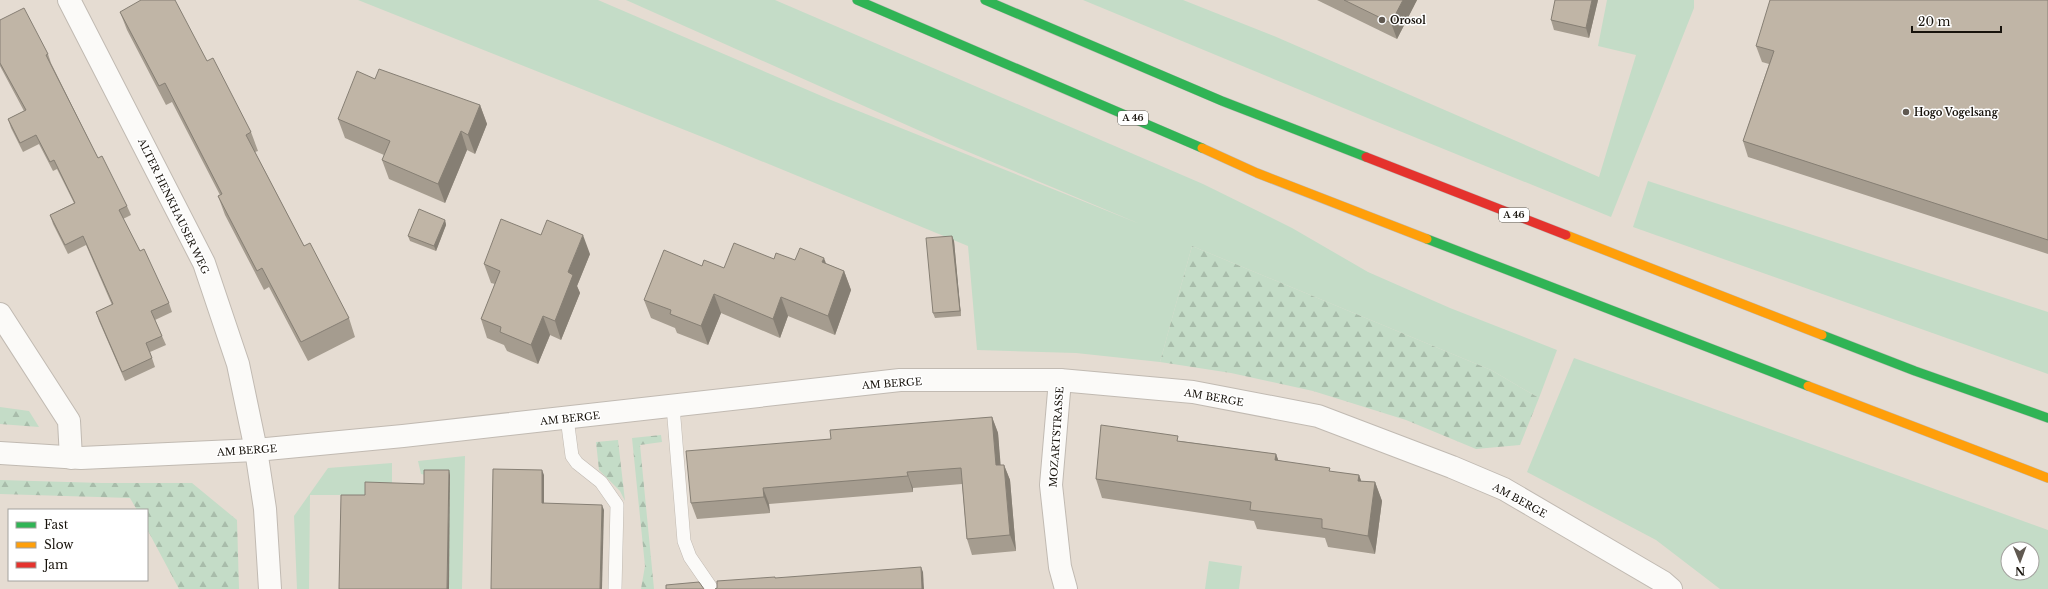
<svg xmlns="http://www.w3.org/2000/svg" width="2048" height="589" font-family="'Libre Baskerville',serif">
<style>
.green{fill:#c4dcc7;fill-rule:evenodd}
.forest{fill:url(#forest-firs)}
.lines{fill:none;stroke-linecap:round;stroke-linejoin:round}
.lane-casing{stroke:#c1bab2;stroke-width:14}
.street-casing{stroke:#c1bab2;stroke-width:24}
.fast-casing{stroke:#bebab5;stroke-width:10}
.slow-casing{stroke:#bebab5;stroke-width:10}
.jam-casing{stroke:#bebab5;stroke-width:10}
.lane{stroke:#fbfaf8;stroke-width:13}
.street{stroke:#fbfaf8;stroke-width:22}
.fast{stroke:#30b455;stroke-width:9}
.slow{stroke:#ff9f0a;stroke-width:9}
.jam{stroke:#e5322d;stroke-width:9}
.wall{fill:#a59c8f}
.shaded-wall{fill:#867f74}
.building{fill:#c0b5a6;stroke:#867f74}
.poi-dot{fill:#605951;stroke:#fff;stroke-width:1.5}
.labels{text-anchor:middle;stroke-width:3;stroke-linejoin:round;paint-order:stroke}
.shield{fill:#fff;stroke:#5d5a55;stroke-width:1}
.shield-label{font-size:9px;font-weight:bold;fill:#18130c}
.poi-label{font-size:10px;font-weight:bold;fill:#18130c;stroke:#fff;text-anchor:start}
.street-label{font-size:10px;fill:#18130c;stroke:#fff}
</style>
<defs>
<pattern id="forest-firs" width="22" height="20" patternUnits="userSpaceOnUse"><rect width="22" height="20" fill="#c4dcc7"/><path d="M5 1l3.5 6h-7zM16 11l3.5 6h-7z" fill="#a8bcaa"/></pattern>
</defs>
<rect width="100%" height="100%" fill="#e5dcd2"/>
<g class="green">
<polygon points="358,0 598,0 831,100 1140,224 947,143 626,0 775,0 1203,184 1292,228 1368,272 1450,308 1557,350 1539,398 1491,370 1192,246 1160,362 1076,353 977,350 968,246 715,142"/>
<polygon points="1083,0 1183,0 1274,36 1599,177 1636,55 1598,46 1607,0 1694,0 1694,8 1611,217 1370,119"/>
<polygon points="1648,181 2048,312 2048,374 1633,227"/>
<path d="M 1574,358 L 2048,530 L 2048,589 L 1720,589 L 1656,540 L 1527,472 ZM 2008,549 L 2032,549 L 2032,573 L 2008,573 Z"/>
<polygon points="465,456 462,589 449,589 426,475 421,474 418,461"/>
<polygon points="392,463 392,488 366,500 342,495 310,495 309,589 297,589 294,516 328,468"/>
<polygon points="1209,561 1242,566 1239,589 1205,589"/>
</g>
<g class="forest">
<polygon points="1192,246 1491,370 1539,398 1520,445 1476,449 1406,420 1313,391 1231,373 1160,362"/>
<polygon points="0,407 29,411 39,427 0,424"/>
<polygon points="661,435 662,442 640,445 654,589 641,589 645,566 632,438"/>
<polygon points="618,440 625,501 620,491 599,470 596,442"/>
<polygon points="0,480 102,483 192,483 237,520 239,589 179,589 147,529 147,510 137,510 130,498 0,494"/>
</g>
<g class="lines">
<defs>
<g id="lane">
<polyline points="673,406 684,541 690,557 712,589"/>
<polyline points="567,418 572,456 577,463 601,482 617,505 615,589"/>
</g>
<g id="street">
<polyline points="69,0 204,263 238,364 256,450 265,509 270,589"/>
<polyline points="0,314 69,421 71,458"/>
<polyline points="1060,380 1051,485 1060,567 1066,589"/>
<polyline points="0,453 81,458 256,450 403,436 900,380 1060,380 1193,392 1318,416 1452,467 1504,489 1663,582 1671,589"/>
</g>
<g id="fast">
<polyline points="857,0 1202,148"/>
<polyline points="985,0 1222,101 1366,157"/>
<polyline points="1427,239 1808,386"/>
<polyline points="1822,335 1915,371 2048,418"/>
</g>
<g id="slow">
<polyline points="1202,148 1257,173 1427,239"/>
<polyline points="1566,235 1822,335"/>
<polyline points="1808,386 2048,478"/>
</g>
<polyline id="jam" points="1366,157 1566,235"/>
</defs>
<use href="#lane" class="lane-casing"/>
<use href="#street" class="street-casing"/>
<use href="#fast" class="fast-casing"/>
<use href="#slow" class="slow-casing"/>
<use href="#jam" class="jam-casing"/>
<use href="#lane" class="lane"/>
<use href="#street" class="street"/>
<use href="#fast" class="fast"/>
<use href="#slow" class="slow"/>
<use href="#jam" class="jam"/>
</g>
<g class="wall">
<polygon points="1317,0 1417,0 1397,39"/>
<polygon points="1598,0 1589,38 1554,30 1551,20"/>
<polygon points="2048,0 2048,254 1748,157 1743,141 1769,64 1762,62 1756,46"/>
<polygon points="120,12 207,61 251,132 258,151 255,152 304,246 349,318 355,337 308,361 269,287 264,290 225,215 218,196 220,195 172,102 166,105 127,30"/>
<polygon points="0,20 48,54 51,63 98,158 127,206 131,215 123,219 140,251 169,303 172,312 155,320 162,336 166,345 150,352 155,367 125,381 99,321 96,312 112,305 86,245 68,254 53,224 50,215 74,203 57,169 53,171 39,144 23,152 11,128 8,119 24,111 0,66"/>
<polygon points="375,79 480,105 487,124 475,154 467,150 445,203 389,179 382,160 384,155 345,138 338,119"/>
<polygon points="445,220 446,225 436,251 410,241 408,236"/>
<polygon points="952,236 954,241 961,316 935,318 933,313"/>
<polygon points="590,254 577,286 580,293 561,340 550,335 538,364 507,351 504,345 487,338 481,319 495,284 491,283 484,264"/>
<polygon points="795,260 827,264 844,271 851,290 835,335 788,316 780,338 721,313 708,345 677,333 675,328 651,318 644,300 702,266 724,268"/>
<polygon points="992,417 998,433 1000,465 1004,465 1010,480 1016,551 972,555 967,539 962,484 913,488 913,492 769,504 770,513 697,519 691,503 831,439"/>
<polygon points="1180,441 1276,454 1278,460 1331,472 1359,475 1361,481 1375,482 1382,501 1375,554 1328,547 1325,538 1257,529 1254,521 1102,498 1096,479"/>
</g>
<g class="shaded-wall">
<polygon points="1403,0 1417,0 1397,39 1391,23"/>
<polygon points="1592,0 1598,0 1589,38 1586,28"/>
<polygon points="480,105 487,124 475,154 468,135"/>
<polygon points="461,131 467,150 445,203 438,184"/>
<polygon points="445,220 446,225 436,251 434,246"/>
<polygon points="583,235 590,254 577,286 580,293 561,340 555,321 568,272"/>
<polygon points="952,236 954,241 961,316 960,311"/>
<polygon points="824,258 831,277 822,262"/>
<polygon points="844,271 851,290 835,335 828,316"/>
<polygon points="714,294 721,313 708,345 701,326"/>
<polygon points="781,297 788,316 780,338 773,319"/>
<polygon points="543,316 550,335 538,364 531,345"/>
<polygon points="992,417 998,433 1002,481 996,465"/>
<polygon points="1276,454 1283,473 1275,460"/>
<polygon points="1004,465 1010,480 1016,551 1010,535"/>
<polygon points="449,470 450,475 449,589 447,589"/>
<polygon points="542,470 544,475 544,508 542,503"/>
<polygon points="907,472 913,488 913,492 908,476"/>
<polygon points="1359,475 1366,494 1358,481"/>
<polygon points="1375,482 1382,501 1375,554 1368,536"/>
<polygon points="763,488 769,504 770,513 764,497"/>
<polygon points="602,505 604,510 602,589 600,589"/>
<polygon points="921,567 923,572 924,589 922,589"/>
</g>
<g class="building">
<polygon points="141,0 175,0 207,61 213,58 251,132 246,135 304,246 310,243 349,318 301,342 262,268 257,271 218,196 222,194 165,83 159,86 120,12"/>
<polygon points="1344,0 1403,0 1391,23"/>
<polygon points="1555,0 1592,0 1586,28 1551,20"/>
<polygon points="1770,0 2048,0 2048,240 1743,141 1774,51 1756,46"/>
<polygon points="24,8 48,54 46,55 98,158 102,156 127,206 119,210 140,251 144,249 169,303 151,311 162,336 146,343 152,358 122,372 96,312 113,304 83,236 65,245 50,215 75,203 54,160 50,162 36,135 20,143 8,119 26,110 0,63 0,20"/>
<polygon points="379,69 480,105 468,135 461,131 438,184 382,160 390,141 338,119 357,71 375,79"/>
<polygon points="419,209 445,220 434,246 408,236"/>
<polygon points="501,219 541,235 547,220 583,235 568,272 573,275 555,321 543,316 531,345 500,332 501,327 481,319 500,271 484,264"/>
<polygon points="952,236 960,311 933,313 926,238"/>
<polygon points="734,243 774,259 776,253 795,260 800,248 824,258 822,262 844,271 828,316 781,297 773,319 714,294 701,326 670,314 671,310 644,300 664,250 702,266 704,260 724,268"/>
<polygon points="992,417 996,465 1004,465 1010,535 967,539 961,468 907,472 908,476 763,488 764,497 691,503 686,451 831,439 830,430"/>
<polygon points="1101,425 1178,436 1177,441 1276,454 1275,460 1330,468 1329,471 1359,475 1358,481 1375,482 1368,536 1322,528 1322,519 1250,510 1251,502 1096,479"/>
<polygon points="493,469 542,470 542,503 602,505 600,589 491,589"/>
<polygon points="424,470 449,470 447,589 339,589 341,495 365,495 365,482 424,484"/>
<polygon points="921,567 922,589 715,589 717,588 717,581 775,577 775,578"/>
<polygon points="699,582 704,589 666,589 666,585"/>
</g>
<g class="poi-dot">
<circle cx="1382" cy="20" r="4"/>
<circle cx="1906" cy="112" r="4"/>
</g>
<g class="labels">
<g class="shield">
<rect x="1118" y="111" width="30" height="14" rx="3"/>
<rect x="1499" y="208" width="30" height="14" rx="3"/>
</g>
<g class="shield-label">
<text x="1133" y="121">A 46</text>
<text x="1514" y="218">A 46</text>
</g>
<g class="poi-label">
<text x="1390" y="24">Orosol</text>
<text x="1914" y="116">Hogo Vogelsang</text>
</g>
<g class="street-label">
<text transform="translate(174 206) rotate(64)" y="4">ALTER HENKHAUSER WEG</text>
<text transform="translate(892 383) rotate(-4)" y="4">AM BERGE</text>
<text transform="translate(1214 397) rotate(10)" y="4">AM BERGE</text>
<text transform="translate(570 418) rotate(-6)" y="4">AM BERGE</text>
<text transform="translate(1056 437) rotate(-86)" y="4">MOZARTSTRASSE</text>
<text transform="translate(247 450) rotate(-4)" y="4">AM BERGE</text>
<text transform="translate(1520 500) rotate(29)" y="4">AM BERGE</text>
</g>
</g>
<rect x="8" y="509" width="140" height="72" fill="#ffffff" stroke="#a3a19e"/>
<rect x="16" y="522" width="20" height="6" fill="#30b455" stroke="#a3a19e"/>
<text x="44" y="529" font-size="12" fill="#18130c">Fast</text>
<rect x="16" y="542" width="20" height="6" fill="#ff9f0a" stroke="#a3a19e"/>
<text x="44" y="549" font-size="12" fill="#18130c">Slow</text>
<rect x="16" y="562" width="20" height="6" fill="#e5322d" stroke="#a3a19e"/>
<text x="44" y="569" font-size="12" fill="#18130c">Jam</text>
<g transform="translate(2020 561) rotate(179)"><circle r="19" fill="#ffffff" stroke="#a3a19e"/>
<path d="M0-3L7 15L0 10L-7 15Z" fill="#605951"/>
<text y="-6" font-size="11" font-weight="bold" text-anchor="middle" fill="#18130c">N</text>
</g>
<path d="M1912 26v6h89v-6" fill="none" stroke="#18130c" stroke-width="2"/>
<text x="1918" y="26" font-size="12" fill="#18130c" stroke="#ffffff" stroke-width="3" paint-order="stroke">20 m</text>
</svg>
